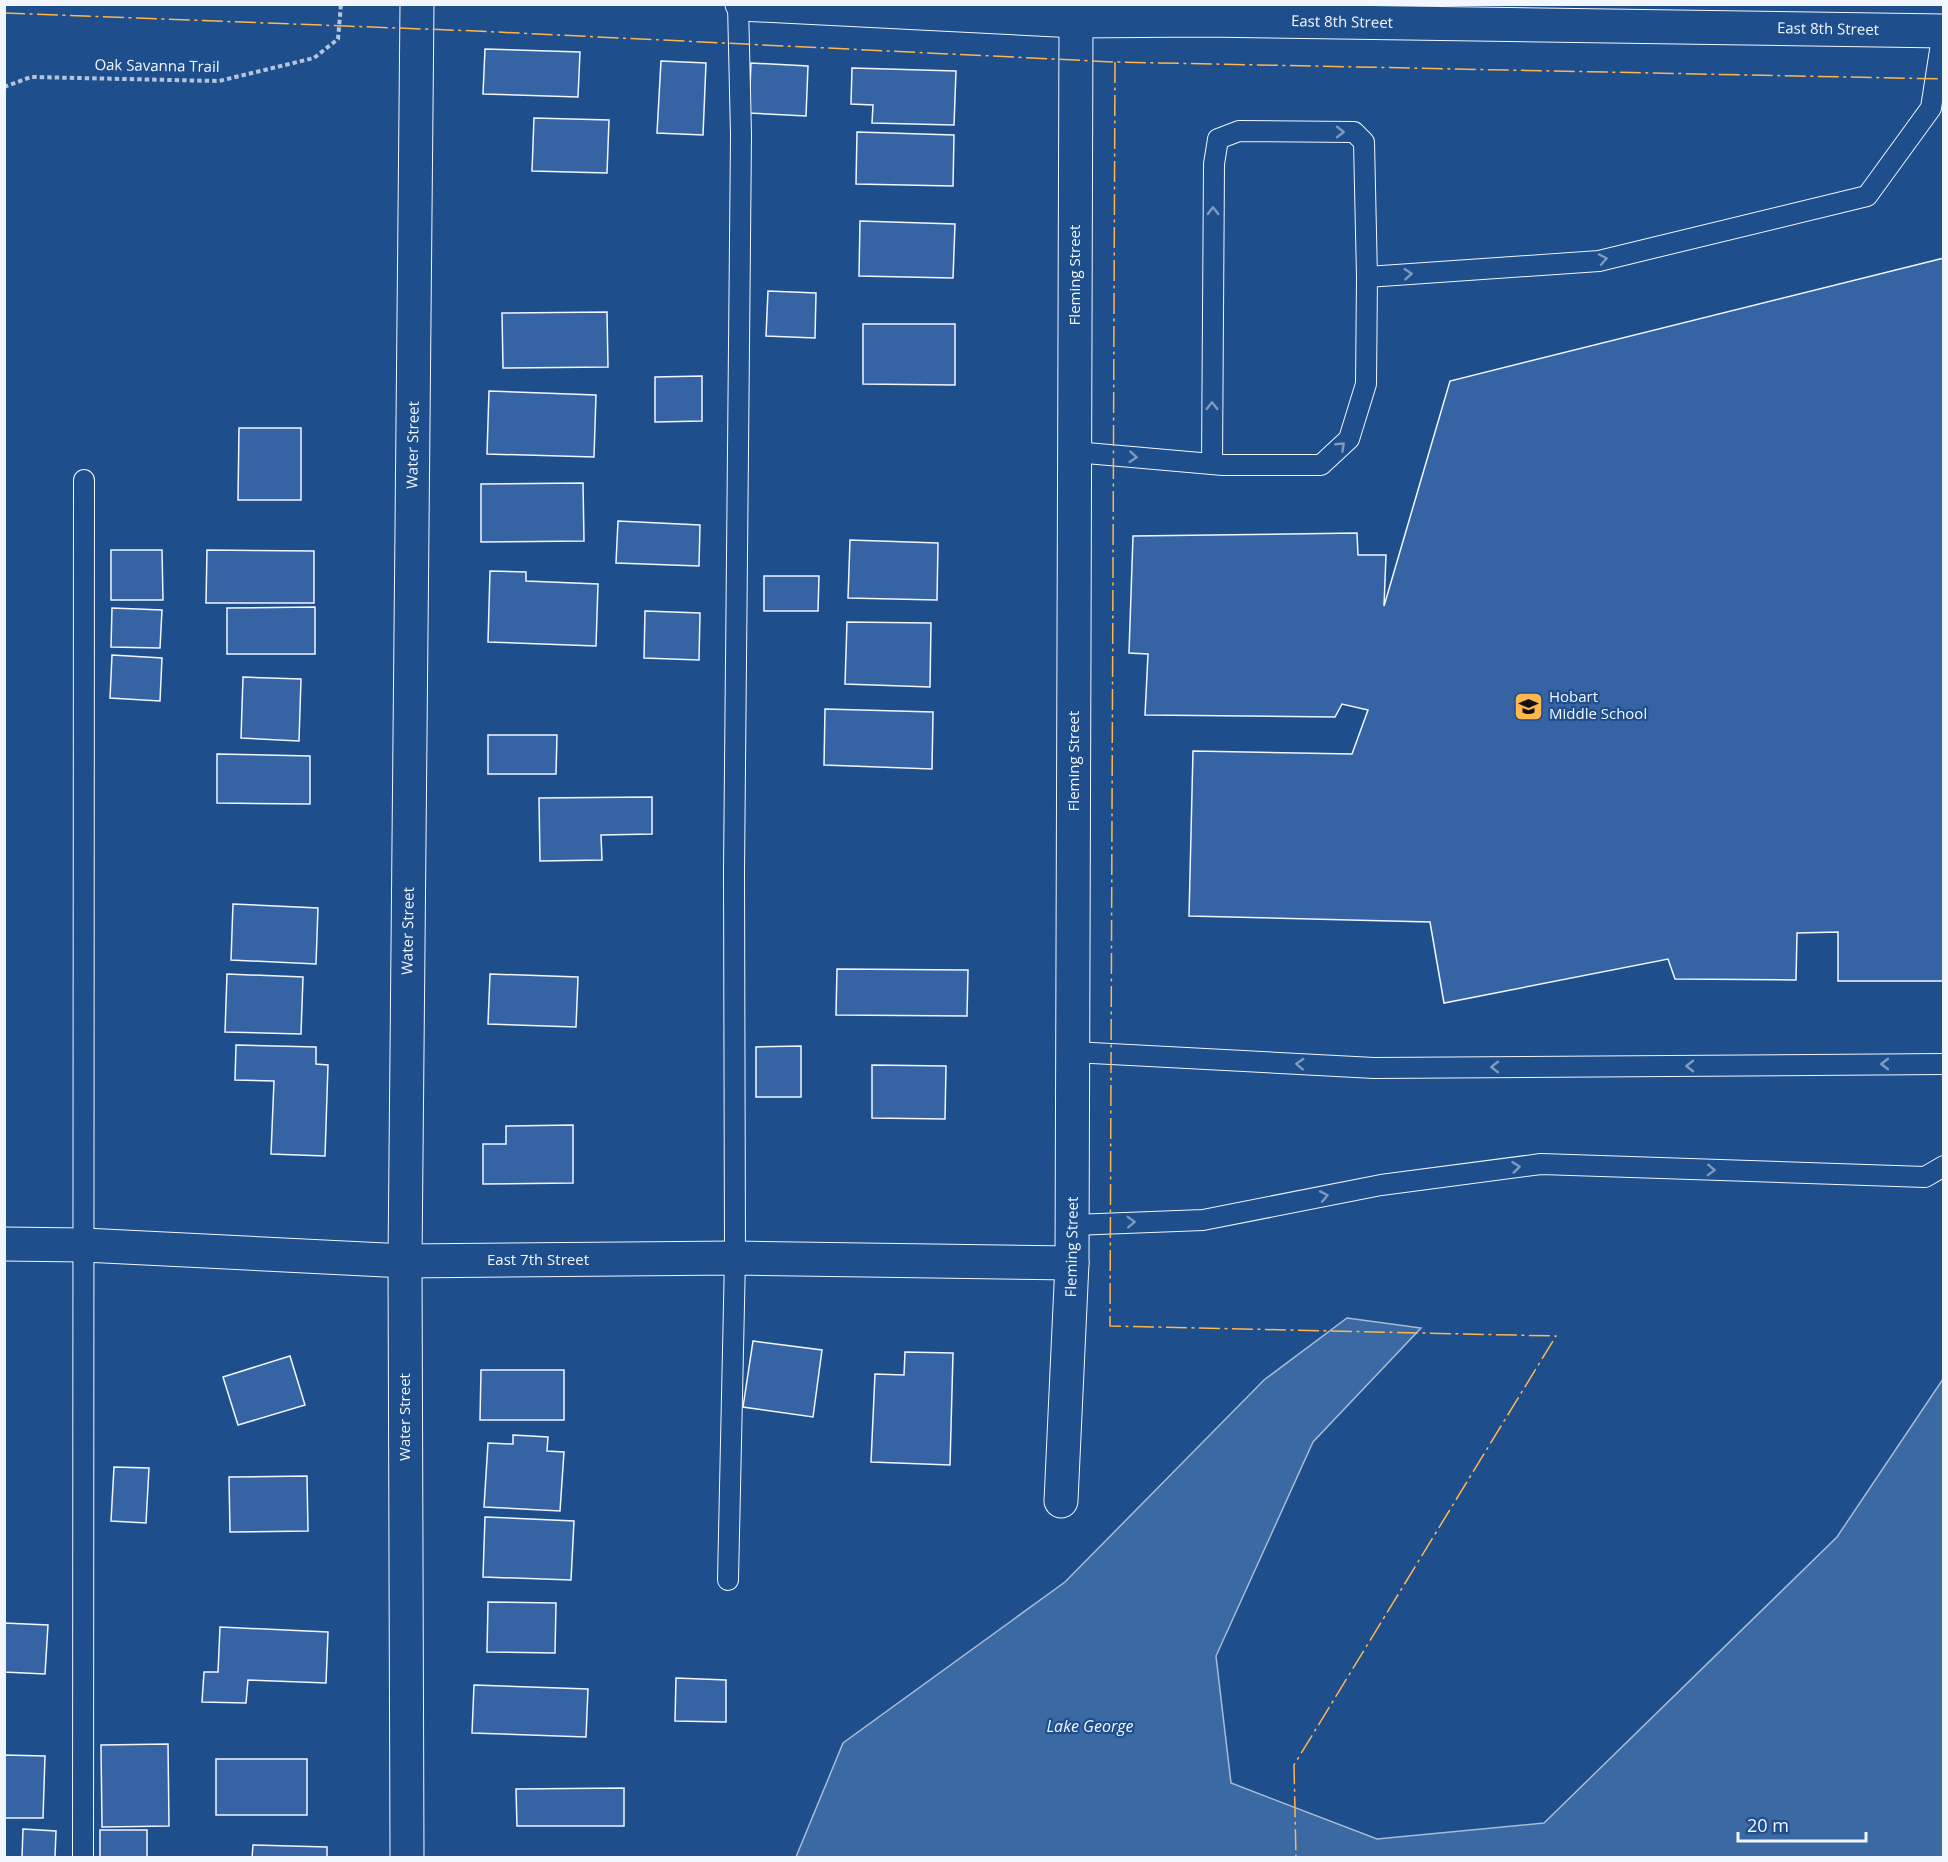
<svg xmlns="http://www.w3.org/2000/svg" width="1948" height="1862" font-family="'Open Sans',sans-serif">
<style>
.water{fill:#3b69a3;stroke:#a8bbd7;stroke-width:1.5}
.building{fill:#3563a3;stroke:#f2f6ff;stroke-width:1.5}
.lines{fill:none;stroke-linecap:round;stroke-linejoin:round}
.service-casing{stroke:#f2f6ff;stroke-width:22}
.minor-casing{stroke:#f2f6ff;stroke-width:35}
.path{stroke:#b3c4dc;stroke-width:4;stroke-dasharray:4.5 3;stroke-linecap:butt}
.service{stroke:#1f4e8c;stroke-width:20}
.minor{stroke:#1f4e8c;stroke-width:33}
.power{stroke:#ffb74d;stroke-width:1.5;stroke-dasharray:21 4.5 3 4.5;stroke-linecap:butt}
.oneway{stroke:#7e9ac0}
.labels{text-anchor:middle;stroke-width:4.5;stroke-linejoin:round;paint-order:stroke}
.street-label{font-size:15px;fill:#f2f6ff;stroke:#1f4e8c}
.poi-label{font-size:15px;fill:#f2f6ff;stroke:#1f4e8c;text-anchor:start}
.water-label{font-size:16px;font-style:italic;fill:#f2f6ff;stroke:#1f4e8c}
</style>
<rect width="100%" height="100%" fill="#1f4e8c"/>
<polygon class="water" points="1347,1318 1421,1328 1313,1442 1216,1656 1231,1783 1377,1839 1544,1823 1837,1537 1943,1379 1943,1857 796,1857 843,1743 1065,1582 1264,1380"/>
<g class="building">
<polygon points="485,49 580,52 578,97 483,94"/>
<polygon points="661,61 706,63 703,135 657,133"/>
<polygon points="751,63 808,66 806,116 749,113"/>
<polygon points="852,68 956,71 954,125 872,123 873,105 851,104"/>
<polygon points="534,118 609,120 607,173 532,171"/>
<polygon points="857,132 954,135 953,186 856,184"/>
<polygon points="860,221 955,224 953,278 859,276"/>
<polygon points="1944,258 1944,981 1838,981 1838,932 1797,933 1796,980 1675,979 1668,959 1444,1003 1430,922 1189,916 1193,751 1352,754 1368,710 1342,704 1335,717 1145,715 1148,654 1129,653 1133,536 1357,533 1358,555 1386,555 1384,606 1450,381"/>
<polygon points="768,291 816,293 815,338 766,336"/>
<polygon points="607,312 608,367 503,368 502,313"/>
<polygon points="863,324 955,324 955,385 863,384"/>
<polygon points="702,376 702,421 655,422 655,377"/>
<polygon points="489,391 596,395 594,457 487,454"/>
<polygon points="239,428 301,428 301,500 238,500"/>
<polygon points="583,483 584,541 481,542 481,484"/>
<polygon points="618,521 700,525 699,566 616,563"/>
<polygon points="850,540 938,543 937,600 848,598"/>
<polygon points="111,550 162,550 163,600 111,600"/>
<polygon points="207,550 314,551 314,603 206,603"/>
<polygon points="490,571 526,572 526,581 598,584 596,646 488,642"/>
<polygon points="764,576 819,576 818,611 764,611"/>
<polygon points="315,607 315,654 227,654 227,608"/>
<polygon points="112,608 162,610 160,648 111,647"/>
<polygon points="645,611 700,613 699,660 644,658"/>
<polygon points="847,622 931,623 930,687 845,684"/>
<polygon points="112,655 162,658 160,701 110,698"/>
<polygon points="243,677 301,679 299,741 241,738"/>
<polygon points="825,709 933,712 932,769 824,765"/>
<polygon points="488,735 557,735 556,774 488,774"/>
<polygon points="217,754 310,756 310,804 217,803"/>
<polygon points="652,797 652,834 601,835 602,860 540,861 539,798"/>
<polygon points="233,904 318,908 316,964 231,960"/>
<polygon points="837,969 968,970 967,1016 836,1015"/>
<polygon points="227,974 303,977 301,1034 225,1032"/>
<polygon points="490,974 578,977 576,1027 488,1024"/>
<polygon points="236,1045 316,1047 316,1064 328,1065 325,1156 271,1154 274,1081 235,1080"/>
<polygon points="801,1046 801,1097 756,1097 756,1047"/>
<polygon points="872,1065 946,1066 945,1119 872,1118"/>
<polygon points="573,1125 573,1183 483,1184 483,1144 506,1144 506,1126"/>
<polygon points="753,1341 822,1350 813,1417 743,1407"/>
<polygon points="905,1352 953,1353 950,1465 871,1462 875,1374 904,1375"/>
<polygon points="290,1356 305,1405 238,1425 223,1377"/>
<polygon points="481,1370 564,1370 564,1420 480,1420"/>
<polygon points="513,1435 548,1437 547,1451 564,1452 560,1511 484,1507 488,1443 513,1444"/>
<polygon points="114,1467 149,1468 146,1523 111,1521"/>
<polygon points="307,1476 308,1531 230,1532 229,1477"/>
<polygon points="485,1517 574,1521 571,1580 483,1577"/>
<polygon points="488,1602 556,1603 555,1653 487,1652"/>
<polygon points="4,1623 48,1625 45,1674 4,1672"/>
<polygon points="220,1627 328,1632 326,1683 248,1680 246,1703 202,1702 204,1672 218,1672"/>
<polygon points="676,1678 726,1680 726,1722 675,1721"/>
<polygon points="474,1685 588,1689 586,1737 472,1733"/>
<polygon points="168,1744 169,1826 102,1827 101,1745"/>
<polygon points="4,1755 45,1756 43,1818 4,1818"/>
<rect x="216" y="1759" width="91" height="56"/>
<polygon points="624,1788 624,1826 517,1826 516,1789"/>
<polygon points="23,1829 56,1831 55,1858 22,1858"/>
<rect x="100" y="1830" width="47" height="28"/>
<polygon points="253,1845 327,1847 327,1858 252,1858"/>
</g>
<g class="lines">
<defs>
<g id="service">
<polyline points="1075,452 1223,465 1321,465 1349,439 1366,384 1367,277 1599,261 1867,196 1931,108 1943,31"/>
<polyline points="1212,464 1214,164 1218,139 1239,131 1354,132 1364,142 1367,277"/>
<polyline points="1073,1052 1374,1068 1944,1064"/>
<polyline points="1073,1225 1203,1220 1381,1185 1541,1164 1925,1177 1944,1166"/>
<polyline points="728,1580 735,1258 734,871 741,135 738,4"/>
<polyline points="83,1858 84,480"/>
</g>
<g id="minor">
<polyline points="742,4 1076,21 1204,20 1944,31"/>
<polyline points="4,1244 84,1245 405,1261 735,1258 1072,1263"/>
<polyline points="1061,1501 1072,1263 1076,21"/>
<polyline points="407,1858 405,1261 417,4"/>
</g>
</defs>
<use href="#service" class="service-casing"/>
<use href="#minor" class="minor-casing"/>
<polyline class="path" points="4,87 31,77 219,81 314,58 338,39 341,4"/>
<use href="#service" class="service"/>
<use href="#minor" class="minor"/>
<g class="power">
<polyline points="4,13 476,31 1115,62 1944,79"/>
<polyline points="1115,62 1110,1326 1556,1336 1294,1765 1296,1858"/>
</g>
</g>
<defs><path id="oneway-chevron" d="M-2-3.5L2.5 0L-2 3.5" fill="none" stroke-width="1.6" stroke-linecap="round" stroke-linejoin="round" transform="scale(1.5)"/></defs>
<g class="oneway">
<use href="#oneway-chevron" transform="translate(1340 132)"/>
<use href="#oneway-chevron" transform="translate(1213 211) rotate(-90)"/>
<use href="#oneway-chevron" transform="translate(1603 259) rotate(-11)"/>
<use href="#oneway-chevron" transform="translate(1408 274) rotate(-4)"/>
<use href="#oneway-chevron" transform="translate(1212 406) rotate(-90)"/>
<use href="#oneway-chevron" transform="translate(1341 446) rotate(-43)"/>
<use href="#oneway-chevron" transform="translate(1133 457) rotate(5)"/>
<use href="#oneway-chevron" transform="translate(1300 1064) rotate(-177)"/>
<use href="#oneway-chevron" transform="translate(1885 1064) rotate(180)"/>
<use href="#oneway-chevron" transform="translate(1690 1066) rotate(180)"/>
<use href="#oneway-chevron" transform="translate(1495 1067) rotate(180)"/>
<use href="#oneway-chevron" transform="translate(1516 1167) rotate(-7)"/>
<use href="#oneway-chevron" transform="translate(1711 1170) rotate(2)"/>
<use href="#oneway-chevron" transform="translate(1324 1196) rotate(-11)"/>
<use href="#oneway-chevron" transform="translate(1131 1222) rotate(-2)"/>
</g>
<defs>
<symbol id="school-square" viewBox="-11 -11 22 22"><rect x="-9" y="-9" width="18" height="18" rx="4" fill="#ffb74d" stroke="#1f4e8c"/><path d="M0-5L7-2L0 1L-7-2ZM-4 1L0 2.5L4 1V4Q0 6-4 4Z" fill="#111"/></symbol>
</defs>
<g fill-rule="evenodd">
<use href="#school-square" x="1512" y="690" width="33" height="33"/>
</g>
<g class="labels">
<g class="street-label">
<text transform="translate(1342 22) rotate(1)" y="5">East 8th Street</text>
<text transform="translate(1828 29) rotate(1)" y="5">East 8th Street</text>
<text transform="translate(157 66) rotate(1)" y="5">Oak Savanna Trail</text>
<text transform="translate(1075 275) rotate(-90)" y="5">Fleming Street</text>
<text transform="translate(413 445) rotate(-89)" y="5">Water Street</text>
<text transform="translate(1074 761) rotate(-90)" y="5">Fleming Street</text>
<text transform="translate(408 931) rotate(-89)" y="5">Water Street</text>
<text transform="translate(1072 1247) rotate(-89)" y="5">Fleming Street</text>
<text x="538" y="1265">East 7th Street</text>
<text transform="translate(405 1417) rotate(-90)" y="5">Water Street</text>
</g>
<g class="poi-label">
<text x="1549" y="702">Hobart<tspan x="1549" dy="17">Middle School</tspan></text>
</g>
<g class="water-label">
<text x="1090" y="1732">Lake George</text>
</g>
</g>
<rect width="1948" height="1862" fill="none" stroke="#f2f6ff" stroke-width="12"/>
<path d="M1738 1832v9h128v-9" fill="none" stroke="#f2f6ff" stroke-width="3"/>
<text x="1747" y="1832" font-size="18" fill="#f2f6ff" stroke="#1f4e8c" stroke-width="4.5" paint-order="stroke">20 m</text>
</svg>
